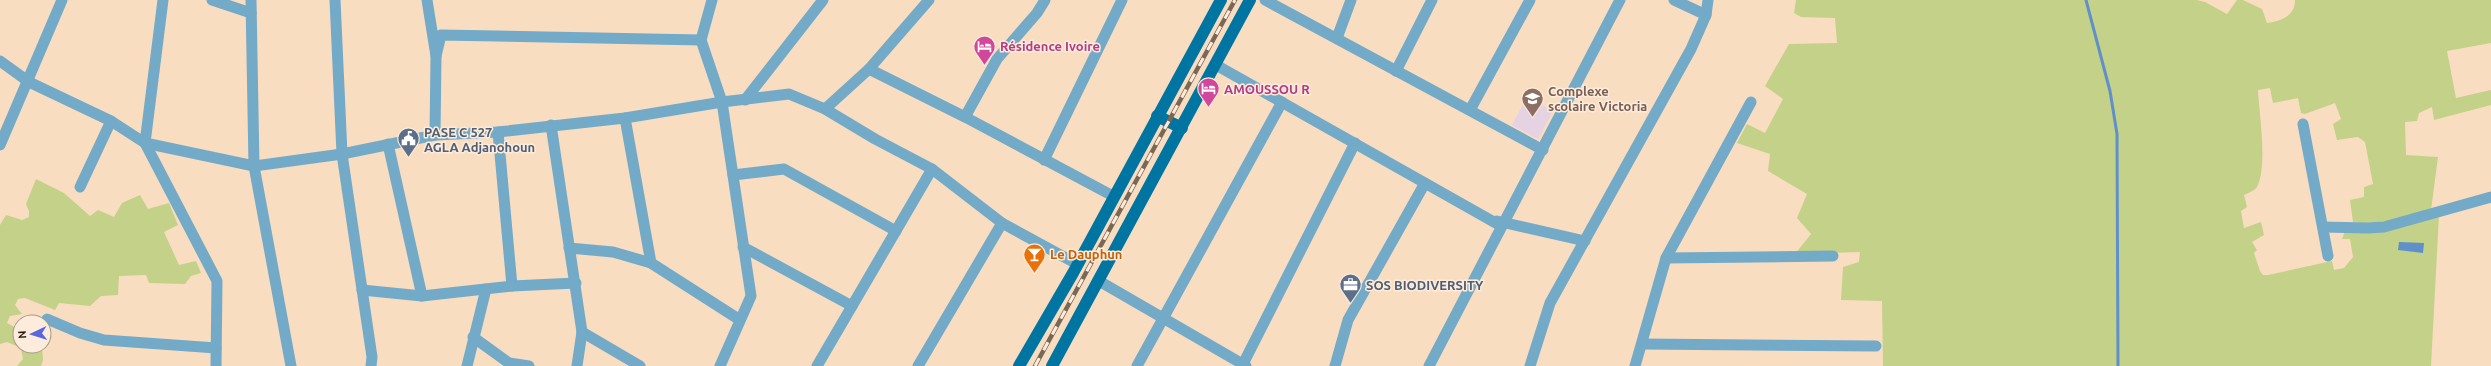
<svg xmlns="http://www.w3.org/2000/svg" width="2491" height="366" font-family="Ubuntu,sans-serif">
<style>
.education{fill:#e5d2e2}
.green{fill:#c4d188}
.water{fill:#6090ca}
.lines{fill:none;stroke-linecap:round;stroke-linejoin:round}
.stream{stroke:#6090ca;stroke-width:3}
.minor{stroke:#73aac8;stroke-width:11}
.major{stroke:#0075a1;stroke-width:12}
.rail-casing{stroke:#7a6857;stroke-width:4.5}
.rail{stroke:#fdecdb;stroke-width:3;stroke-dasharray:9;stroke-linecap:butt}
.labels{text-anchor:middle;stroke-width:3;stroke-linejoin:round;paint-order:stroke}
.hotel-label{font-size:13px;font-weight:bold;fill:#b23c85;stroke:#fdecdb;text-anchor:start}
.education-label{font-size:13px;font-weight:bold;fill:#785e54;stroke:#fdecdb;text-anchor:start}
.service-label{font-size:13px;font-weight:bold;fill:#4e5e75;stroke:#fdecdb;text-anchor:start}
.food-label{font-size:13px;font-weight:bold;fill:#c56008;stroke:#fdecdb;text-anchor:start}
</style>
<rect width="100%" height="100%" fill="#f9ddc1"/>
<polygon class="education" points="1527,97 1553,111 1538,139 1512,125"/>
<g class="green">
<path d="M 1796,0 L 2197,0 L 2205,2 L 2227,14 L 2237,0 L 2243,0 L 2262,9 L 2267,23 C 2281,21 2295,16 2295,0 L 2491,0 L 2491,43 L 2447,51 L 2456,98 L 2491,90 L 2491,105 L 2434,120 L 2432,107 L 2419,113 L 2417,121 L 2405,122 L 2406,155 L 2438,157 L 2431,210 C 2406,217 2380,226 2353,222 L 2350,200 L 2364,197 L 2364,187 L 2373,184 L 2365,142 L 2358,137 L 2337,140 L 2333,124 L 2341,119 L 2335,103 L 2305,114 L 2301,113 L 2298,98 L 2273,103 L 2270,88 L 2258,90 C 2259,113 2268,166 2257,187 C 2254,191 2248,193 2244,195 L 2247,207 L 2241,211 L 2244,228 L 2261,222 L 2264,235 L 2252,242 L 2257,250 L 2254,253 L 2260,271 L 2263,275 L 2268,275 L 2332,261 L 2334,270 L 2344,268 L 2353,257 L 2350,239 L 2342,239 L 2345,231 L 2439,215 L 2431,366 L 1883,366 L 1882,301 L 1841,300 L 1843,267 L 1859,262 L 1860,252 L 1795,254 L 1811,234 L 1797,218 L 1807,194 L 1768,171 L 1770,154 L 1737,143 L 1747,124 L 1765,133 L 1783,99 L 1765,86 L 1789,44 L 1837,43 L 1835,18 L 1801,17 L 1794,13 Z"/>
<polygon points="36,179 64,193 90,216 98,210 114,217 122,203 140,195 148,209 169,203 178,225 164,232 179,265 196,261 201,273 191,276 185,284 149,283 146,275 119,276 118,295 101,296 90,306 59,303 55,310 25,298 18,299 15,305 22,314 10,316 7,323 20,330 20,346 42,346 43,360 41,366 17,366 23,359 21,348 7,342 0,344 0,225 6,215 22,220 29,217 29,211 26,204"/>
</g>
<polygon class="water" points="2399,242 2424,243 2423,253 2398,250"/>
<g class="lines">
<polyline class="stream" points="2086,0 2110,91 2117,134 2118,366"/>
<g class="minor">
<polyline points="163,0 145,143 254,166 342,154 435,135 498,132 625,118 722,102 789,94 825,109 875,139 932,169 1002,223 1077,264"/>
<polyline points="212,0 251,13"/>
<polyline points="251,0 254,166 291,366"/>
<polyline points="335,0 342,154 372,357 371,366"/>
<polyline points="427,0 436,56 435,135"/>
<polyline points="712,0 701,40 722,102 751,296 720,366"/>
<polyline points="1265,0 1543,150"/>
<polyline points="1706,15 1708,0"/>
<polyline points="1337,38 1351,0"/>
<polyline points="436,56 441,35 701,40"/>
<polyline points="0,61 29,82 111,121 145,143 217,281 216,366"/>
<polyline points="1216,65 1501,226"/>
<polyline points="869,69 965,117 1113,196"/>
<polyline points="1396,71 1432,0"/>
<polyline points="745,100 823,0"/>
<polyline points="825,109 869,69 929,0"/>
<polyline points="1470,110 1530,0"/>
<polyline points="965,117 997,59 1037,13 1045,0"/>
<polyline points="625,118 651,263"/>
<polyline points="2303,124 2328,256"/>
<polyline points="551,125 582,332 577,366"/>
<polyline points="498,132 512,286"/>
<polyline points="388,144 422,296"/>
<polyline points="0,145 62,0"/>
<polyline points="1044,160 1122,0"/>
<polyline points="733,175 784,169 896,231"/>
<polyline points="80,187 111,121"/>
<polyline points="1497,221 1585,241"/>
<polyline points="2323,227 2368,228 2384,227 2491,197"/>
<polyline points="743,247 852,306"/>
<polyline points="569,248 613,252 651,263 740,320"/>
<polyline points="1666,258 1833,256"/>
<polyline points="1099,281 1246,366"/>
<polyline points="362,290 422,296 512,286 576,283"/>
<polyline points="47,319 80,333 104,340 216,348"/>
<polyline points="582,332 640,366"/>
<polyline points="473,337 509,363 529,366"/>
<polyline points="1642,344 1876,346"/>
<polyline points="467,366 486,289"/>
<polyline points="817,366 932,169"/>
<polyline points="918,366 1002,223"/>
<polyline points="1137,366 1282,102"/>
<polyline points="1242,366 1355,143"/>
<polyline points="1335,366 1348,320 1425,183"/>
<polyline points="1429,366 1620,0"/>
<polyline points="1530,366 1550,303 1691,49 1706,15 1674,0"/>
<polyline points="1635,366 1666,258 1751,102"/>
</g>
<g class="major">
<polyline points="1157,116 1182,128"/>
<polyline points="1019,366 1073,273 1221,0"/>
<polyline points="1052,366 1250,0"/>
</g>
<defs>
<polyline id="rail" points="1035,366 1235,0"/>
</defs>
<use href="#rail" class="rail-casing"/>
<use href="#rail" class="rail"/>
</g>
<defs>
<symbol id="hotel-pin" viewBox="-11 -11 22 30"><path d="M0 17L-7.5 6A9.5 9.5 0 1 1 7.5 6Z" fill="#d1479c" stroke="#fdecdb"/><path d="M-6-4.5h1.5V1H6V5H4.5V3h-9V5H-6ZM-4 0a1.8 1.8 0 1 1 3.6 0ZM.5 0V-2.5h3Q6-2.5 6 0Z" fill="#fff"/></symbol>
<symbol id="school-pin" viewBox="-11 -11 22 30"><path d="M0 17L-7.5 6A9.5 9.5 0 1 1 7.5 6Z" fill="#8d6e63" stroke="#fdecdb"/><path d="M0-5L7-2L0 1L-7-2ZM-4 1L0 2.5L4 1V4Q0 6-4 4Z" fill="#fff"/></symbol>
<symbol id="civic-pin" viewBox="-11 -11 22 30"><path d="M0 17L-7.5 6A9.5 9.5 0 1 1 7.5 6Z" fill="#5c6f8a" stroke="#fdecdb"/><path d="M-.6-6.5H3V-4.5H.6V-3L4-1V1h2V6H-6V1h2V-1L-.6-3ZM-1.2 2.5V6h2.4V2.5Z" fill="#fff"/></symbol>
<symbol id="bar-pin" viewBox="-11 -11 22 30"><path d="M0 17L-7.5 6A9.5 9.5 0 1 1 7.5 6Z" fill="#e8710a" stroke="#fdecdb"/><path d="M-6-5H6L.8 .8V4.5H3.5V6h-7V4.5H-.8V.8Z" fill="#fff"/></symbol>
<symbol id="office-pin" viewBox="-11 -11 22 30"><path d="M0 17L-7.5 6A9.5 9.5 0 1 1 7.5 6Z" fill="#5c6f8a" stroke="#fdecdb"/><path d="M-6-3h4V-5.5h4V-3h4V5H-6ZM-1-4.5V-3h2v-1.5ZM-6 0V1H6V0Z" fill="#fff"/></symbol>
</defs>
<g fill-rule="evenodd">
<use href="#hotel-pin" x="972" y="34" width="25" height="34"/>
<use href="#hotel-pin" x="1196" y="76" width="25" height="34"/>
<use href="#school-pin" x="1520" y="86" width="25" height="34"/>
<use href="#civic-pin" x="396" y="126" width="25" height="34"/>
<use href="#bar-pin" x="1022" y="242" width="25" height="34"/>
<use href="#office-pin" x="1338" y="272" width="25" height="34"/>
</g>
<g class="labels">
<g class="hotel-label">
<text x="1000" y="51">Résidence Ivoire</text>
<text x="1224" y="94">AMOUSSOU R</text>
</g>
<g class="education-label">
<text x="1548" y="96">Complexe<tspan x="1548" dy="15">scolaire Victoria</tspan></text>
</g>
<g class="service-label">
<text x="424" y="137">PASE C 527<tspan x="424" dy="15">AGLA Adjanohoun</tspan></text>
<text x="1366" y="290">SOS BIODIVERSITY</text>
</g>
<g class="food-label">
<text x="1050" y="259">Le Dauphun</text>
</g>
</g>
<g transform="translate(32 334) rotate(266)"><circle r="19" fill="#fdecdb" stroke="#a7998b"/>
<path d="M0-3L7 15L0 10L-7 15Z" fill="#5966dd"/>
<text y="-6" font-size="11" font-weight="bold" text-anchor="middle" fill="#261c12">N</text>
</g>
</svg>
